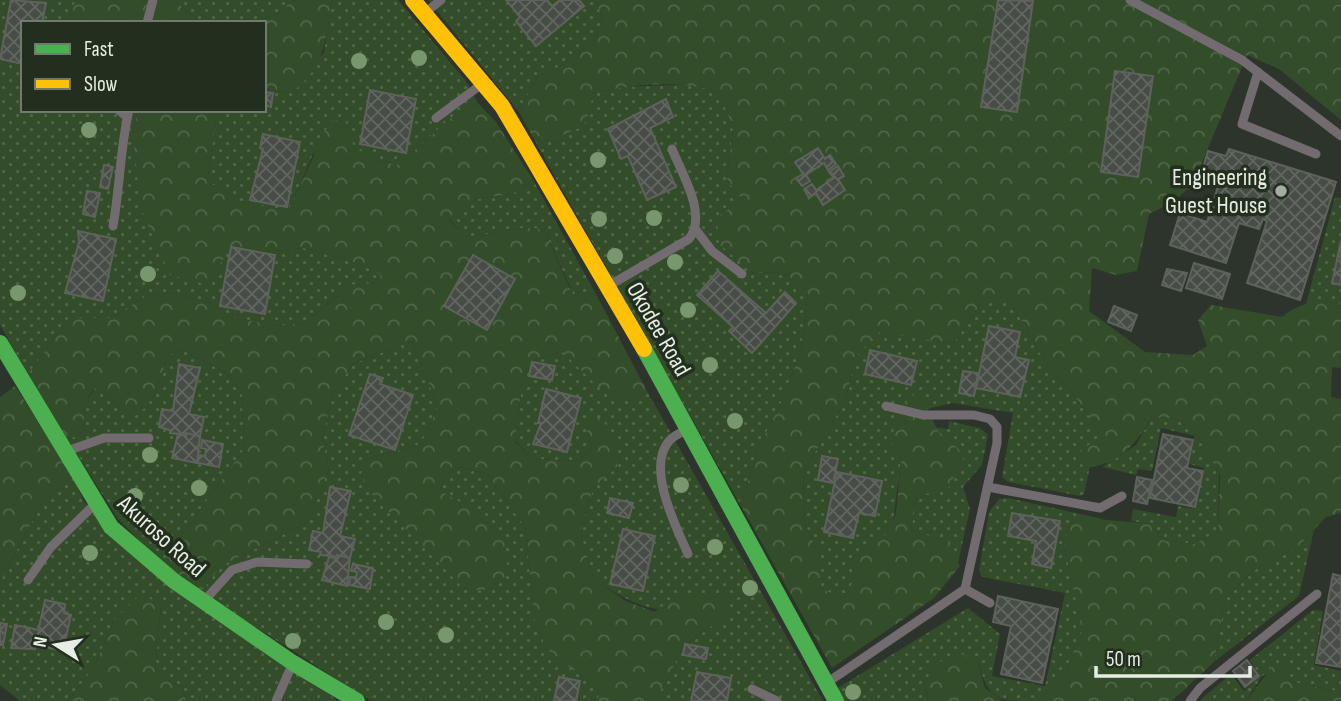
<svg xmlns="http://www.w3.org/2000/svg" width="1341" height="701" font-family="'Sofia Sans Condensed',sans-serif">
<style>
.grass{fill:url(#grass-dots)}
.forest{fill:url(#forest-crowns)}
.building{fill:url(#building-cross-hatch);stroke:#5d635b;stroke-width:2}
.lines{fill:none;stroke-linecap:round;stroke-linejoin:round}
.lane{stroke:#726c70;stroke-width:9}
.fast{stroke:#4caf50;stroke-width:16}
.slow{stroke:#ffc107;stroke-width:16}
.tree{fill:#79976e}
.poi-dot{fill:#a5aca3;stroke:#222e1e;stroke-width:2.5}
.labels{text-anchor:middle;stroke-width:7;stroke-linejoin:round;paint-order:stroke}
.poi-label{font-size:24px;fill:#e6ede3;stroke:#222e1e;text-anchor:end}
.street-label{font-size:24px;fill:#e6ede3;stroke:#222e1e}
</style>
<defs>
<pattern id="grass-dots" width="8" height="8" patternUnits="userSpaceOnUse" patternTransform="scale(1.75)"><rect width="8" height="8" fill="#334c29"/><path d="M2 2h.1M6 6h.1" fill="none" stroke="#516648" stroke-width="1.8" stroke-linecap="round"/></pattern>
<pattern id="forest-crowns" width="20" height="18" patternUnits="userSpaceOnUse" patternTransform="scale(1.75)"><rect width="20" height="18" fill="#334c29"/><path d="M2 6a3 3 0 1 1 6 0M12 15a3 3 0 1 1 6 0" fill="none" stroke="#516648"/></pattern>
<pattern id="building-cross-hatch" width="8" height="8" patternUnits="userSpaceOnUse" patternTransform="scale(1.75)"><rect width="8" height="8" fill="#474d46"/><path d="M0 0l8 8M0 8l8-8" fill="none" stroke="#626761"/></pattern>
</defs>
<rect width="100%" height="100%" fill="#2d342b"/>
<g class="grass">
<polygon points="0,0 76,0 67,23 23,23 23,110 138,110 133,133 228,250 264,252 304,248 360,264 381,275 377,283 350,285 305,323 277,326 230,317 210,303 176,293 148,295 111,318 69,318 28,374 0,325"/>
<polygon points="174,0 288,0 285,11 260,19 200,22"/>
<polygon points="332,0 398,0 466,81 478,103 448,120 399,165 375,160 353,147 313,154 288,212 241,202 219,187 207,183 216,117 230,110 264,110 264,89 291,93 324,52"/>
<polygon points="428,0 596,0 603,20 593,41 567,63 537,77 519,112"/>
<polygon points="695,84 720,93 733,129 727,180 743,200 752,273 783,272 808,291 801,351 780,405 757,451 741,506 531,134 591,108 591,93 626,87"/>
<path d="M 533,180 L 596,294 L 572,291 L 544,230 C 518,224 491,236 464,237 L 449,218 L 476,199 L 512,194 Z"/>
<polygon points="1335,197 1341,198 1341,305 1331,302 1306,304"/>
<path d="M 984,299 L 1006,299 C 1023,317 1030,339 1044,359 C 1063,386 1087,405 1100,436 L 1083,468 L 1090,467 L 1084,494 L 1080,496 L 1008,482 L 1002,477 L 1013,413 L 953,403 L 927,409 L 918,391 L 901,461 L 892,531 L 879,545 L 852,558 L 857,575 L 845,598 L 821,590 L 821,558 L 805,524 L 803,473 L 846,399 L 855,357 L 880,331 L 953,344 Z"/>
<polygon points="412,341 438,407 421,444 366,459 462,504 441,491 445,475 459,467 487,474 525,527 535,620 547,650 598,689 599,701 371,701 201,592 221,566 306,523 329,470 322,438 333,395 352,364"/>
<polygon points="182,349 225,372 242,391 244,449 162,563 118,519 68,440 83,432 85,403 95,388 107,393 121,410 154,397 168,356"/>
<path d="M 562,351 L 581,370 L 630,401 L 647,391 L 823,701 L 653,701 L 670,676 L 681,648 L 731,612 C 666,612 651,617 594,580 L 580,532 L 593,489 L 617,467 L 587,432 L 592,448 L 580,461 L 531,459 L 515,440 L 522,383 L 532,361 Z"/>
<polygon points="1152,417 1177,419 1196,434 1219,473 1218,531 1194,544 1163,540 1149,524 1131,521 1133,509 1176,517 1178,506 1195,509 1204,468 1189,464 1195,436 1161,428 1152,471 1138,469 1136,475 1102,467 1136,445"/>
<polygon points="949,421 980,428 988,435 982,465 963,487 970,509 958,563 948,542 911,530 917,495 938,431 935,427 948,429"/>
<polygon points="73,476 84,502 338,701 186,701 182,687 155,673 161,604 115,619 93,669 68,701 20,701 0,685 0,582 42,503"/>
<path d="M 1008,498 L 1103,519 L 1071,522 L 1064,544 L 1083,630 L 1066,673 L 1037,701 C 994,701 989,701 977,658 L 924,685 L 931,701 L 843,701 L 836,689 L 968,608 L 1000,634 L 992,676 L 1045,686 L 1065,593 L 992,579 L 981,576 L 979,570 L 989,512 L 999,499 Z"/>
<polygon points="1314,530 1299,596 1214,662 1225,599 1253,571 1298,547"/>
<polygon points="1313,610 1323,611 1314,665 1341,671 1341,692 1292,682 1287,665 1262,676 1246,701 1199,701 1231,674 1244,691 1260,676 1250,660"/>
</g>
<g class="forest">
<path d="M 76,0 L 174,0 L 200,22 L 260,19 L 285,11 L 288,0 L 332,0 C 326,39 325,68 291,93 L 264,89 L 264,23 L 67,23 Z"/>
<path d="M 596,0 L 1341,0 L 1341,120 L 1279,69 L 1247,55 L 1193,184 L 1173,202 L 1149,214 L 1137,271 L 1116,275 L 1092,268 L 1089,311 L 1145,352 L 1193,355 L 1207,346 L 1198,320 L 1211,305 L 1282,317 C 1299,303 1320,297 1341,305 L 1341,368 L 1332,367 L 1331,397 L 1341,399 L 1341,513 L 1326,517 L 1298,547 L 1253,571 L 1225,599 L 1214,662 L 1172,701 L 1037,701 L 1066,673 L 1082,630 L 1064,544 L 1071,522 L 1089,518 L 1149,524 L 1163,540 L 1194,544 L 1218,531 L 1220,475 L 1196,434 L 1177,419 L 1152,417 C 1135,446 1117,466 1083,468 L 1080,452 L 1100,436 C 1087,405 1063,386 1044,359 C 1030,339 1023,317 1006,299 L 984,299 L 953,344 L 880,332 L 855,357 L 846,399 L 803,473 L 805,524 L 821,558 L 821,589 L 845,598 L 856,575 L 851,558 C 905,532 894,515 901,461 L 890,455 L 897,407 L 919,391 L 938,431 L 965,455 L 947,491 L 917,495 L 911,530 L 949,542 L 960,566 L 934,598 L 832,668 L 741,506 L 757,451 L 780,405 L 801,351 L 808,291 L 783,272 L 753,273 L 719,244 L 717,217 L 743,200 L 727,180 L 733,129 L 720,93 C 679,78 634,85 592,93 L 591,108 L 584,126 L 551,140 L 531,134 L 519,112 L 537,77 L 567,63 L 593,41 L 603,20 Z"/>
<path d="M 478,103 L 496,122 L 533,180 L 512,194 L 476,199 L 449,219 L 464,237 C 492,236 518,224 544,230 L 571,291 L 596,294 L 647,391 L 631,401 L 603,392 L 562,351 L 532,361 L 522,383 L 515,441 L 531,459 L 580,461 L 592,448 L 587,432 L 589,420 L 601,417 L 617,443 L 617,467 L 593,489 L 580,532 L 594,580 L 626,601 L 655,612 C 678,591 697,593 726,596 L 731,612 L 681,648 L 670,676 L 653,701 L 599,701 L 598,689 L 547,650 L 535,620 L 525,527 L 487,474 L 459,467 L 445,475 L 441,491 C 478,513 521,531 503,582 L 481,591 L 461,586 L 367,489 L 361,474 L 366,459 L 421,444 L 438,407 L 412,341 L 352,364 L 333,395 L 322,438 L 329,470 L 306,523 L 221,566 L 201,592 L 162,563 L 244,449 L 242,391 L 225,372 L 182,349 L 168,356 L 154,397 L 140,413 L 121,410 L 107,393 L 94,388 L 85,403 L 83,432 L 68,440 L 28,374 L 69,318 L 111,318 L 148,295 L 176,293 L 210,303 L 231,317 L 277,326 L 305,323 L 350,285 L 377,283 L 381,275 L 360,264 L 304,248 L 264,252 L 228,250 L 209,285 L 170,275 L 140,207 L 133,133 L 138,110 L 230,110 L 216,117 L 207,183 L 219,187 L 241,202 L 288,211 L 329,123 L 344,117 L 354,147 L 375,160 L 399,165 L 448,120 Z"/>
<polygon points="15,386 73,476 42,503 0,582 0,397"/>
<polygon points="140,594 161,604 155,673 182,687 186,701 68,701 93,669 115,619"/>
<polygon points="960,654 977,658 985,688 1003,701 931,701 924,685 934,664"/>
<polygon points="1274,664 1287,665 1292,682 1341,692 1341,701 1246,701"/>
</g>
<g class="building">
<polygon points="11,0 46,3 42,23 23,23 23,64 0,59"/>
<polygon points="506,0 547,0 552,6 560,0 579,0 584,6 536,46 516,21 520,17"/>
<polygon points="998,0 1033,1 1017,112 981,107"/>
<polygon points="1115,71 1153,76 1138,177 1101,172"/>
<polygon points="370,90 416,99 406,153 360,144"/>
<polygon points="264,92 273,93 271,107 264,105"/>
<polygon points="666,99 673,117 650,128 676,187 647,200 628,156 621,159 608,129"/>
<polygon points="263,134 300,142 287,207 250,200 263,149 260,148"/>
<polygon points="818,148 825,159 830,155 836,164 828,170 824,163 806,175 810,181 802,186 796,178 803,174 795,162"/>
<polygon points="1229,149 1336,182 1300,300 1247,283 1267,221 1263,219 1259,229 1239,223 1226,263 1170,245 1180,213 1207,222 1220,180 1201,174 1208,151 1226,156"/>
<polygon points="104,165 113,167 108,189 100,187"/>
<polygon points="838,166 844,176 838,179 845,190 823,205 816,193 809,198 804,189 812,184 816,190 834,178 829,172"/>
<polygon points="87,191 100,193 95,217 83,214"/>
<polygon points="78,231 116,239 103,301 65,293 79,242"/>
<polygon points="1341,241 1341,285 1332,283"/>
<polygon points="231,247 275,255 265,314 220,306"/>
<polygon points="473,255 515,279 487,330 444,306"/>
<polygon points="1194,263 1230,274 1222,299 1186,288"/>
<polygon points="1167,269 1187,273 1181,291 1162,285"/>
<polygon points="718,271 766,313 785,292 796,303 752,353 729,331 733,327 697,295"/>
<polygon points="1114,306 1137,315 1131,331 1108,322"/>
<polygon points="989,326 1020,332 1015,357 1029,360 1020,397 976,388"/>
<polygon points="870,350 917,361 911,385 865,374"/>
<polygon points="532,362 555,366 552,380 529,376"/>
<polygon points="179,364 200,368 189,414 204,417 200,436 170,433 170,430 159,427 162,409 173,411"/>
<polygon points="963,371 978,373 974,396 959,393"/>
<polygon points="370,374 383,378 380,384 413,395 395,450 349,435"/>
<polygon points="546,389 581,398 567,452 533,444 541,423 538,423"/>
<polygon points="186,433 200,436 197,463 172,458 178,434 186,436"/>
<polygon points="1163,434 1193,440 1187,468 1203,471 1195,507 1150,498"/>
<polygon points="202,440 223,444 219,467 198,463 199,455 205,456 206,449 201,448"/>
<polygon points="822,456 838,459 833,483 818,480"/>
<polygon points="837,472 882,481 875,516 859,513 853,538 824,532"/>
<polygon points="1137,477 1152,480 1147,504 1133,501"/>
<polygon points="330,487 351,491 340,536 355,539 350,558 320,555 321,552 309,550 313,531 323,533"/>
<polygon points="610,498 633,503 629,518 607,513"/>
<polygon points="1012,513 1060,521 1051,568 1032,564 1036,541 1008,536"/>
<polygon points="623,529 655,536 643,591 610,584"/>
<polygon points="337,555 350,558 347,586 322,580 329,557 336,558"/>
<polygon points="353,564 373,568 370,589 349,585 350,577 356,578 357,572 351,571"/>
<polygon points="1333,574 1341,576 1341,667 1316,663"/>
<polygon points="998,596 1058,609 1042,683 1001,674 1011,626 993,622"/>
<polygon points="45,600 65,604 64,613 71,615 63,651 35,645"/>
<polygon points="0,623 7,624 3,645 0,645"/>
<polygon points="15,625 39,630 35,649 11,648"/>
<polygon points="685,644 708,648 706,659 683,655"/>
<polygon points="1247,660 1259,676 1245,687 1233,671"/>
<polygon points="697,672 731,678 727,701 691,701"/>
<polygon points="559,677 580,681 576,701 554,701"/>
</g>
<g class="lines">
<g class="lane">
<polyline points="1130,0 1242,60 1341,136"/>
<polyline points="426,12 441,0"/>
<polyline points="147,23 153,0"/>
<polyline points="1258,72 1242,124 1316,154"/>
<polyline points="119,110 127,117"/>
<polyline points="436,118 482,84"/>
<path d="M 113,226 C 120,187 120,148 129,110"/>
<polyline points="696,230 712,251 742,274"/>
<path d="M 610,285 L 689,239 C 708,215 682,174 672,149"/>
<polyline points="67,451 104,438 149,438"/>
<polyline points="988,487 1100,508 1122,496"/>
<path d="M 688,554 C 676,527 646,468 669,441 C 673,436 682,432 688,429"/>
<polyline points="28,580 51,547 95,504"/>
<polyline points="965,589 990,603"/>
<polyline points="205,600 232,570 257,562 307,564"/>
<polyline points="828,682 965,589 997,443 997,427 990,419 974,415 923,415 886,406"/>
<polyline points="752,689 777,701"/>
<polyline points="276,701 292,665"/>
<polyline points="1190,701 1200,688 1317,594"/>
</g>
<g class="fast">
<polyline points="0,343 111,527 174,581 293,663 357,701"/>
<polyline points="644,349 836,701"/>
</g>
<polyline class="slow" points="413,0 502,106 644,349"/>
</g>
<g class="tree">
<circle cx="419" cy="58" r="8"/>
<circle cx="359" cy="61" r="8"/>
<circle cx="89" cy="130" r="8"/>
<circle cx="598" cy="160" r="8"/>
<circle cx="654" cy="218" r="8"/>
<circle cx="599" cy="219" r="8"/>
<circle cx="615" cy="256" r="8"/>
<circle cx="675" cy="262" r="8"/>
<circle cx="148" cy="274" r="8"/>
<circle cx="18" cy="293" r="8"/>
<circle cx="688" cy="310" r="8"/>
<circle cx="710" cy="365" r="8"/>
<circle cx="735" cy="421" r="8"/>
<circle cx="150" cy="455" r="8"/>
<circle cx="681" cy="485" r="8"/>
<circle cx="199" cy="488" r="8"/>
<circle cx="135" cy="496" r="8"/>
<circle cx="715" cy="547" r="8"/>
<circle cx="90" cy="553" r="8"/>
<circle cx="750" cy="588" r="8"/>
<circle cx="386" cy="622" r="8"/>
<circle cx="446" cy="635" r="8"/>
<circle cx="293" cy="641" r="8"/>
<circle cx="853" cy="692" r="8"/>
</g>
<circle class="poi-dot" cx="1281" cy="191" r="7"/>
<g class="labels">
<g class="poi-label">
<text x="1267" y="185">Engineering<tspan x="1267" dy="28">Guest House</tspan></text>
</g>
<g class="street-label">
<text transform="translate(659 329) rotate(60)" y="8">Okodee Road</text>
<text transform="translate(162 536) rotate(42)" y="8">Akuroso Road</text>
</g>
</g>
<rect x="21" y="21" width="245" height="91" fill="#222e1e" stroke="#707a6d" stroke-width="2"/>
<rect x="35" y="44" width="35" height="10" fill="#4caf50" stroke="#707a6d" stroke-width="2"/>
<text x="84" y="56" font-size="21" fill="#e6ede3">Fast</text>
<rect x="35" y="79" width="35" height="10" fill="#ffc107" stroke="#707a6d" stroke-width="2"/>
<text x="84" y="91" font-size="21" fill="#e6ede3">Slow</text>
<g transform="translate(56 645) rotate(281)" stroke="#222e1e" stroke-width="5" paint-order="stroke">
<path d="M0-5L12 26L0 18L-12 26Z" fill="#e6ede3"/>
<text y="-10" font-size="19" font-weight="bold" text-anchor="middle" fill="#e6ede3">N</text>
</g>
<path d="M1096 666v10h154v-10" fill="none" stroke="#e6ede3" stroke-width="3.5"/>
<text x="1106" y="666" font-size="21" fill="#e6ede3" stroke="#222e1e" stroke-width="5" paint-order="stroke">50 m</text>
</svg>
